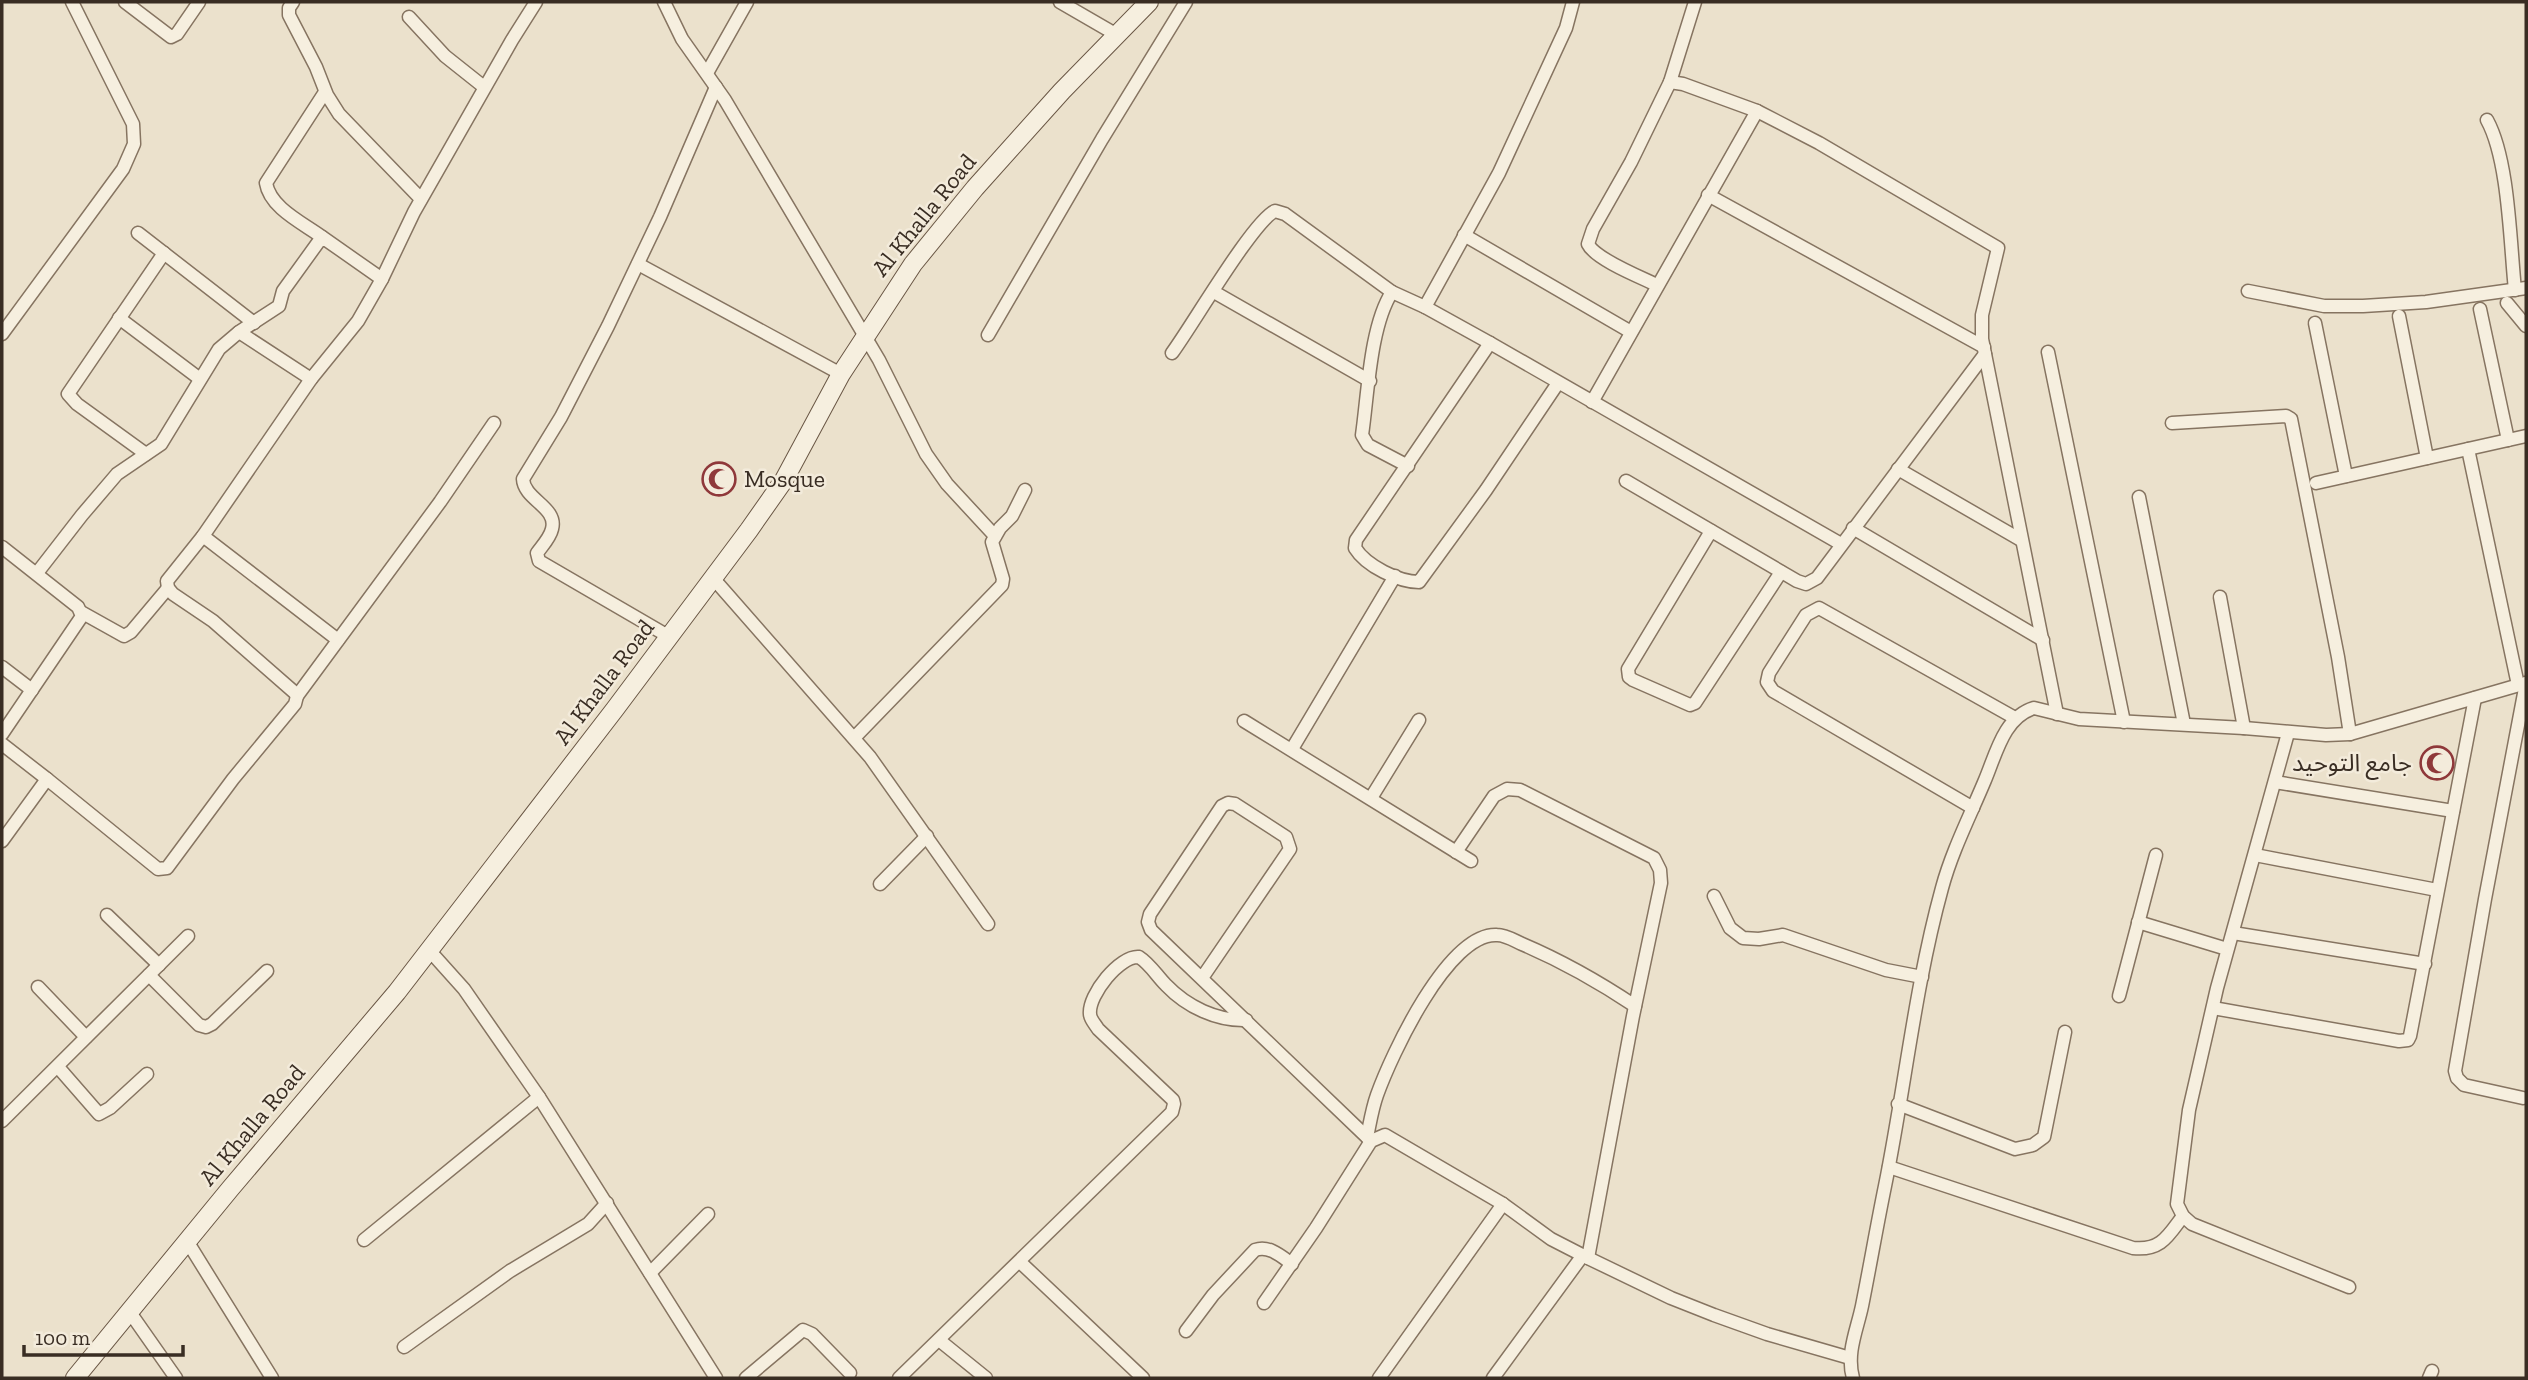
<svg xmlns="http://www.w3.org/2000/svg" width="2528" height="1380" font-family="'Zilla Slab','Noto Sans Arabic',serif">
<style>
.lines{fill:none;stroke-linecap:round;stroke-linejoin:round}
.street-casing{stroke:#867461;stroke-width:15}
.secondary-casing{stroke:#695644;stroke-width:20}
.street{stroke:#f6efdf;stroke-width:12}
.secondary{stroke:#f6efdf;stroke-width:18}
.labels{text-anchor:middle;stroke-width:5;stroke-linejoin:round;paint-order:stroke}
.street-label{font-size:24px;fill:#392d23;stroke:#f3ebdb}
.poi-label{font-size:24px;fill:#392d23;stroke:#f3ebdb;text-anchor:start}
</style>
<rect width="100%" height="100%" fill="#ebe1cc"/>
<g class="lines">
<defs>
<g id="street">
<polyline points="125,2 171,37 177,34 199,2"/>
<polyline points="293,2 289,8 289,15 316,67 327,95 339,114 421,199"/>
<polyline points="664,2 682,39 725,100 879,360 926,454 947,484 995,536"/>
<polyline points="1060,2 1117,35"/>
<polyline points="409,17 445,56 484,87"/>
<polyline points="707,73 747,2"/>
<polyline points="1670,82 1695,2"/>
<path d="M 2487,120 C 2509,160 2510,243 2515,290"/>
<polyline points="1708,195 1984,347"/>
<polyline points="138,233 254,323"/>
<polyline points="1464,235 1631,332"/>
<path d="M 322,237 C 303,223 270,208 266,183 L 325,92"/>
<polyline points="638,264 841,374"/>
<path d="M 1657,285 C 1640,277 1595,259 1588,244 L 1593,229 L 1631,162 L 1670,82 L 1683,84 L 1757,111 L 1819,143 L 1998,248 L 1982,315 L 1982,339 L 2057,714"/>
<polyline points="2248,291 2324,306 2363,306 2426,302 2526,288"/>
<polyline points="1214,292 1370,381"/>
<polyline points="2507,303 2526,326"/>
<polyline points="1425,307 1499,173 1566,28 1573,2"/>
<polyline points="2480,309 2508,440"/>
<polyline points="2399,316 2427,458"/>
<polyline points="119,318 200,379"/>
<polyline points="2315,323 2346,476"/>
<polyline points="239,332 311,379"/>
<polyline points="2,334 123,169 134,144 133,124 72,2"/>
<polyline points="988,335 1102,139 1186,2"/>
<path d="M 1490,343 L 1356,540 L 1355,548 C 1366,566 1399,582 1419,582 L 1486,490 L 1558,383"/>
<polyline points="2048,352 2124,722"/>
<path d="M 1172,353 C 1192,326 1253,221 1275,211 L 1285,214 L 1392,292"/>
<polyline points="1592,402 1757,111"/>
<polyline points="2172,423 2286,416 2291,419 2338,657 2350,734"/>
<polyline points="2468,449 2518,685"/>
<polyline points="146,454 77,404 68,394 164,253"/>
<path d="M 1408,466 L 1368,445 L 1362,435 C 1368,394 1370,326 1392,292 L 1425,307 L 1490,343 L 1841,544"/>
<polyline points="1898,469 2021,540"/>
<polyline points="1626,481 1797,581 1806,584 1817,578 1985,354"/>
<polyline points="2316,483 2526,436"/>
<polyline points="2139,497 2184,724"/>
<polyline points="1853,528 2043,640"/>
<polyline points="1711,531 1628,669 1629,677 1633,680 1690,705 1695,703 1781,572"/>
<polyline points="203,536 338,640"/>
<polyline points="2,547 78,607 82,616 2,734"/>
<polyline points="37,573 82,515 117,474 161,444 219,349 239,332 279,306 283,291 322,237 382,279"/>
<polyline points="713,578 870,757 988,924"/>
<polyline points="2220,597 2244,728"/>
<polyline points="81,612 124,636 131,632 168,588"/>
<path d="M 668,636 L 539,561 L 537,553 C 542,546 550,538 552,529 C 558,507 524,500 523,479 L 561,417 L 608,326 L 660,217 L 716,87"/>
<polyline points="2,667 32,690"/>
<polyline points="297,696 440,502 494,423"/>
<polyline points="1244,721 1471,861"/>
<polyline points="2288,733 2217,988 2189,1110 2177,1204 2183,1216 2192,1224 2349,1287"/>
<polyline points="854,738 1002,585 1003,579 992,542 1000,528 1012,516 1025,490"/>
<polyline points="2,744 47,779 2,841"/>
<polyline points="1292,749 1395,576"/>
<polyline points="47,779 158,869 167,868 233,779 295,704 297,696 294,692 213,621 173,594 168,588 167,581 203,536 311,379 358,321 382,279 414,212 512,40 536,2"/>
<polyline points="2275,782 2453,811"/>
<polyline points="1371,798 1419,720"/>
<polyline points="1973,808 1773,691 1767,682 1769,673 1806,615 1819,608 2015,718"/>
<polyline points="1456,852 1494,796 1507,789 1520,790 1654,858 1660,870 1661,883 1633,1016 1588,1258"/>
<polyline points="2255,855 2437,890"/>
<polyline points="880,884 927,836"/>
<polyline points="1714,896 1730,928 1743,938 1759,939 1783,935 1886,970 1922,977"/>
<polyline points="107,915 159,965"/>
<polyline points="2138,922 2227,949"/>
<polyline points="2233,933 2425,964"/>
<polyline points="429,950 464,989 539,1097 716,1378"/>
<polyline points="149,975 199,1025 206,1027 212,1024 267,971"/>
<polyline points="1202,978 1290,849 1286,837 1235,804 1228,803 1222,806 1150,914 1148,922 1151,930 1371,1141"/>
<polyline points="38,987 86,1037"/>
<polyline points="2119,996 2156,855"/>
<polyline points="2213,1008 2399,1041 2408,1040 2410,1036 2475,698"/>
<polyline points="58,1067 99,1114 110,1108 147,1074"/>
<polyline points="2523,1098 2464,1085 2457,1078 2455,1071 2485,899 2526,683"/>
<polyline points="1898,1104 2015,1149 2033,1145 2044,1137 2065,1032"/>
<polyline points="2,1121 188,936"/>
<path d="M 1367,1137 C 1370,1123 1372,1109 1377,1095 C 1391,1056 1448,932 1497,935 C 1506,935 1515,941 1522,944 C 1562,961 1599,982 1635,1006"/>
<path d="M 1889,1167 L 2133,1248 C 2161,1251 2168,1236 2183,1216"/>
<polyline points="364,1240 539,1097"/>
<polyline points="187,1241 272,1378"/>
<polyline points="1020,1262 1143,1378"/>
<polyline points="650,1273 708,1214"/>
<polyline points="1264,1303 1316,1228 1371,1141 1385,1135 1503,1204 1551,1239 1588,1258 1671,1298 1714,1315 1767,1334 1850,1358"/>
<polyline points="129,1311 176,1378"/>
<path d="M 1186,1331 L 1213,1295 L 1255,1250 C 1269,1245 1281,1256 1292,1264"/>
<polyline points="939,1340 986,1378"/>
<polyline points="404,1347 510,1271 588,1224 607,1203"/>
<polyline points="746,1378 803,1330 812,1334 850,1373"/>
<path d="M 899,1378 L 1172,1112 L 1174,1104 L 1173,1100 L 1098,1029 C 1095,1024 1090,1019 1090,1014 C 1088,995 1120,955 1139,957 C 1150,964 1157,976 1166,985 C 1187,1007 1217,1021 1246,1020"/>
<polyline points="1379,1378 1503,1204"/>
<polyline points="1493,1378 1583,1255"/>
<path d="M 1853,1378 C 1846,1353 1857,1330 1862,1306 C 1870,1266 1877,1225 1885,1186 C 1905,1087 1915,986 1942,888 C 1952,851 1970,816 1985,780 C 1996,754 2004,717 2034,708 L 2079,719 L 2244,728 L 2326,735 L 2350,734 L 2526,683"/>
<polyline points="2429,1378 2432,1371"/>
</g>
<polyline id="secondary" points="75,1378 230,1189 397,992 615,709 749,530 784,480 841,374 913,264 975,188 1062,91 1149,2"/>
</defs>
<use href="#street" class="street-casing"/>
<use href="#secondary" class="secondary-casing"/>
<use href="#street" class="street"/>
<use href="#secondary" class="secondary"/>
</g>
<defs>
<symbol id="mosque-ring" viewBox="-11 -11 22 22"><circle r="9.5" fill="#f3ebdb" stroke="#8f383a" stroke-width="1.5"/><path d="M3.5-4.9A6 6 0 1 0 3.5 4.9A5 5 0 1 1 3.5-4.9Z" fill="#8f383a"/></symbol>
</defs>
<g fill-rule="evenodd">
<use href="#mosque-ring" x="700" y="460" width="38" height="38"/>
<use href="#mosque-ring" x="2418" y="744" width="38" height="38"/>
</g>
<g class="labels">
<g class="street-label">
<text transform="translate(924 215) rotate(-51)" y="8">Al Khalla Road</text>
<text transform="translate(604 682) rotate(-53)" y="8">Al Khalla Road</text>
<text transform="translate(252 1125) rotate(-50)" y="8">Al Khalla Road</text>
</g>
<g class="poi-label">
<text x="744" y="487">Mosque</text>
<text x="2412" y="771" text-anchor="end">جامع التوحيد</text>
</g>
</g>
<rect width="2528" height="1380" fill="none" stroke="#392d23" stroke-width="7"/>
<path d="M24 1345v10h159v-10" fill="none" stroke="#392d23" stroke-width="3.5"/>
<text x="35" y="1345" font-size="21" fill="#392d23" stroke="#f3ebdb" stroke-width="5" paint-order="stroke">100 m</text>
</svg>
